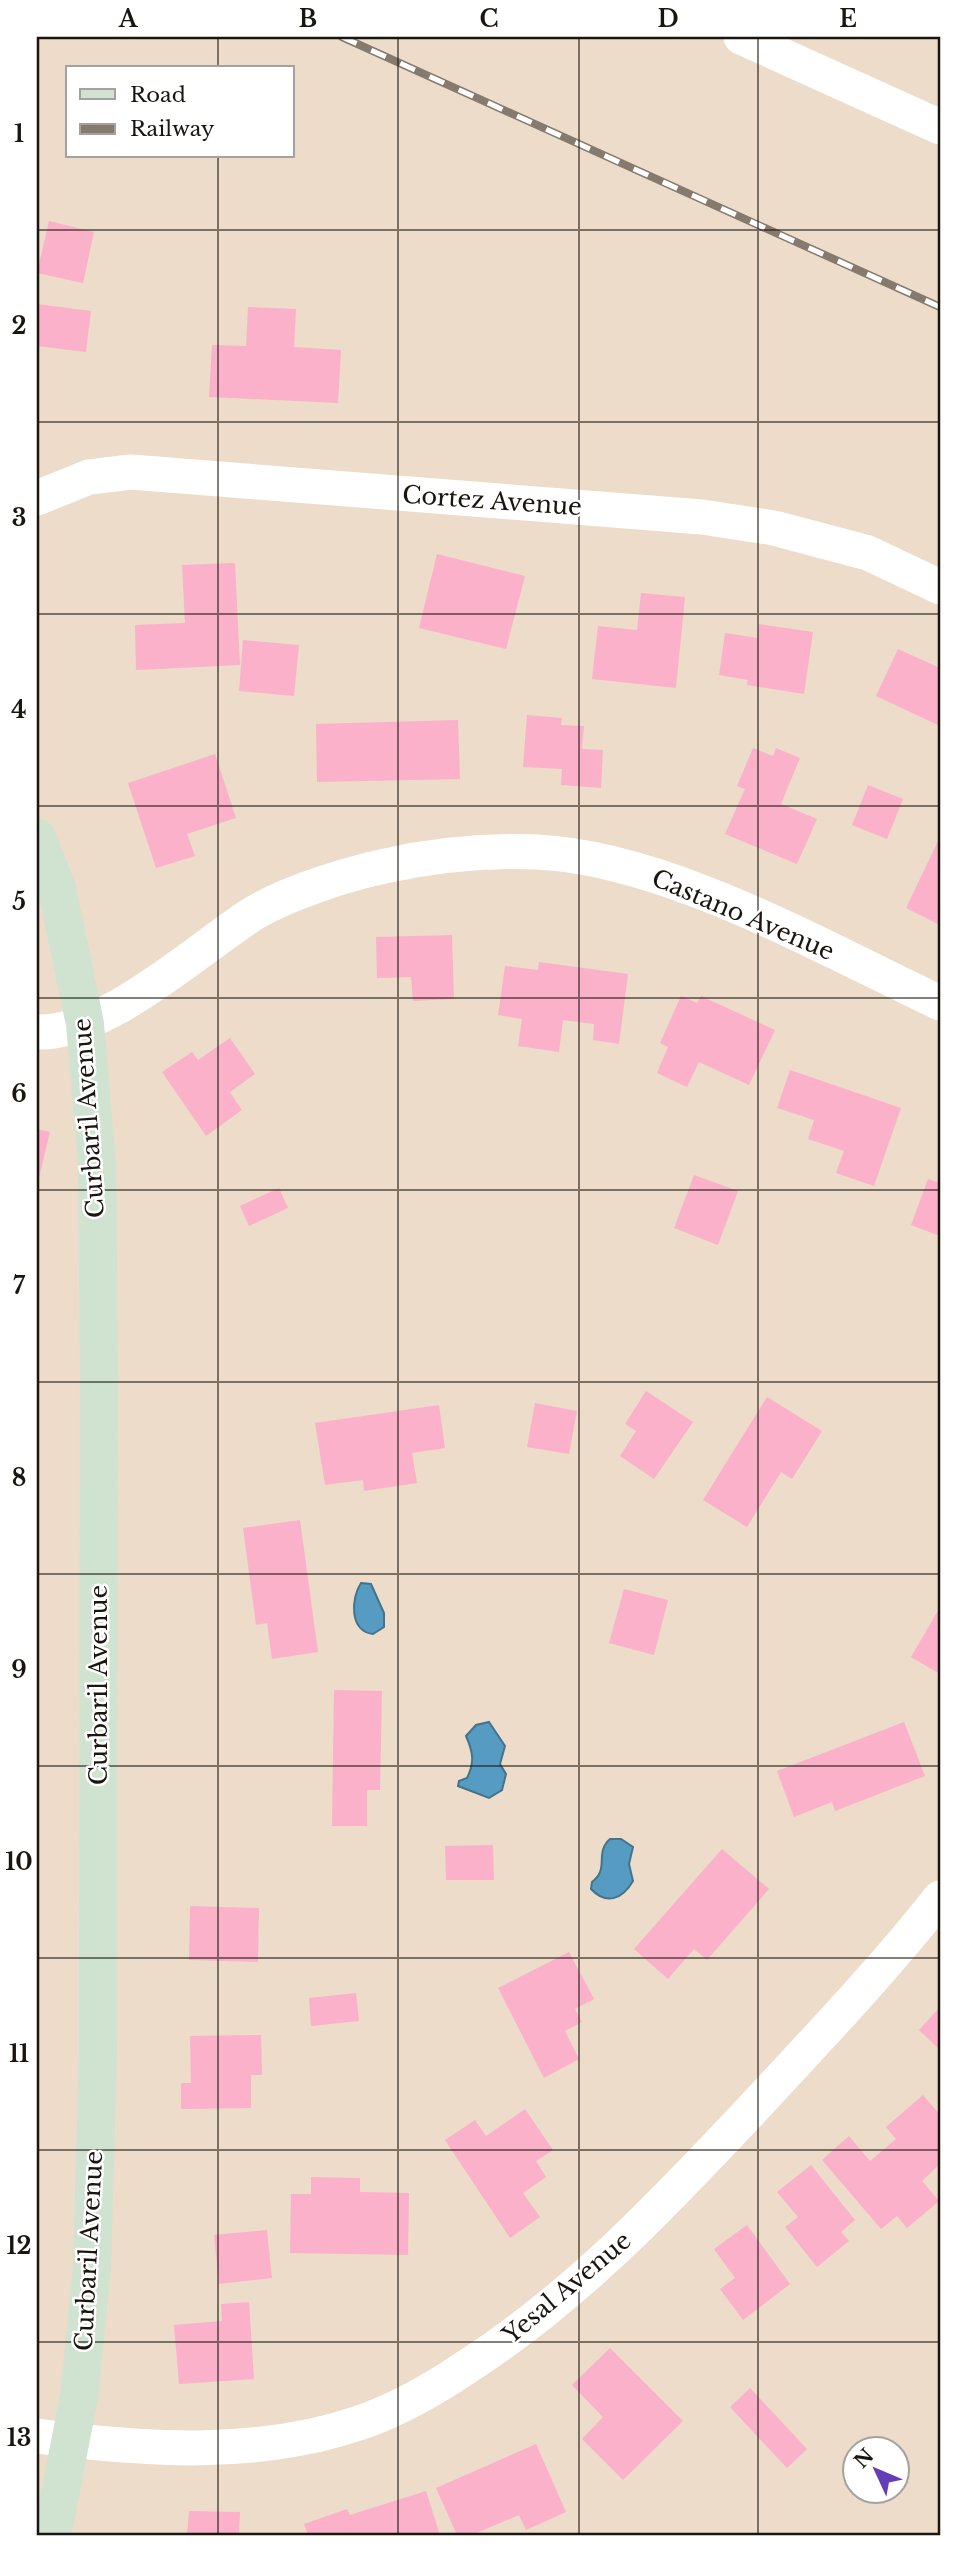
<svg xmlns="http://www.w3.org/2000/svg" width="977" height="2572" font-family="'Libre Baskerville',serif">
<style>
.water{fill:#569bc2;stroke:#44738c;stroke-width:2}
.building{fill:#fbb1ca}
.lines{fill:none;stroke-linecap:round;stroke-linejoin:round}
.street{stroke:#fff;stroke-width:35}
.secondary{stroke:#cfe3d0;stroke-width:38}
.rail-casing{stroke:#857a6d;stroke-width:8}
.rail{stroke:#fff;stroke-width:5;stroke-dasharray:16;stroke-linecap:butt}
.grid{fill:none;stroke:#1b150f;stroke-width:2;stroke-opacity:0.55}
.labels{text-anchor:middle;stroke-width:5;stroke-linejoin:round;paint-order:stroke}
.street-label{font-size:24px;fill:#1b150f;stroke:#fff}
.neatline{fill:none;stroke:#1b150f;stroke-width:2.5}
.grid-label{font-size:23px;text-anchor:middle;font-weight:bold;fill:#1b150f}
</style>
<rect width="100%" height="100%" fill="#ecdcc9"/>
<g class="water">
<path d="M 361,1583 L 371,1584 L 384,1613 L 384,1627 L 373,1634 C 349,1631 351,1598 361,1583 Z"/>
<path d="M 489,1722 L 505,1746 L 500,1764 L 506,1774 L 502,1790 L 489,1798 L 458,1786 L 459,1781 L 467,1778 C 475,1762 473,1752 466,1736 L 476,1725 Z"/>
<path d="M 610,1839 L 621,1839 L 633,1847 L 629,1864 L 633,1881 C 622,1900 606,1905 591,1889 L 592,1882 C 610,1869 594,1853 610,1839 Z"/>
</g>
<g class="building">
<polygon points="49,221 94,232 83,283 37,273"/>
<polygon points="37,304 91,311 86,352 37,346"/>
<polygon points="248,307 296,309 294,347 341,350 338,403 209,397 212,345 246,346"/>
<polygon points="437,554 525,576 506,649 419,628"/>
<polygon points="235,563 240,665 136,670 135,625 185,623 182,565"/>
<polygon points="641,593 685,597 676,688 592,679 598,626 637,630"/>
<polygon points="759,624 813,632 804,694 747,685 748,680 719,675 725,633 757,638"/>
<polygon points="243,640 299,645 294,696 239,691"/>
<polygon points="898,649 940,668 940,726 876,696"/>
<polygon points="527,715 562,718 561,725 584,726 582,749 603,750 601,788 561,785 562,769 523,767"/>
<polygon points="458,720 460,779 317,782 316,724"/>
<polygon points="753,748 773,756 776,748 800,758 781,804 817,819 797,864 725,834 745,789 737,786"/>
<polygon points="215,754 236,818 187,834 195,856 156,868 128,783"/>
<polygon points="868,785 903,799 887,839 852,825"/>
<polygon points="940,837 940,925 906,908"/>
<polygon points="452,935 454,999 413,1001 411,977 377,978 376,937"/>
<polygon points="539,962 628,974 619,1044 593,1040 594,1024 563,1020 559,1052 518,1046 522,1019 498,1015 505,966 538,970"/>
<polygon points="681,996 697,1003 701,996 775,1030 749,1085 699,1062 687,1087 657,1073 668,1047 660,1043"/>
<polygon points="230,1038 255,1074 230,1092 242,1110 206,1136 162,1072 192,1052 198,1060"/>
<polygon points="790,1070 901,1108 874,1186 836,1173 844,1151 808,1139 814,1120 777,1108"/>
<polygon points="37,1129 50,1132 38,1182 37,1182"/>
<polygon points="694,1175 738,1191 718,1245 674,1228"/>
<polygon points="928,1179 940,1183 940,1236 911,1225"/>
<polygon points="279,1188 288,1208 249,1226 240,1206"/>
<polygon points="646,1391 693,1422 654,1479 620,1456 636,1431 625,1424"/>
<polygon points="767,1397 822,1431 792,1479 781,1472 747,1527 703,1500"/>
<polygon points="535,1403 577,1411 569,1454 527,1447"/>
<polygon points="439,1405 445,1448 412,1453 417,1483 364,1491 363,1480 325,1485 315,1423"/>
<polygon points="300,1520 318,1652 272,1659 267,1623 256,1625 243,1528"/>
<polygon points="624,1589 668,1600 654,1655 609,1643"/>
<polygon points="940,1607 940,1674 911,1657"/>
<polygon points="334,1690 382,1691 380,1790 367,1790 367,1826 332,1826"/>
<polygon points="904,1722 925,1776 835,1811 832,1802 794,1817 777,1771"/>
<polygon points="493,1845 494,1880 446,1880 445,1846"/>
<polygon points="722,1849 769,1889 707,1960 694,1949 668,1979 634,1949"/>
<polygon points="190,1906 259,1908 258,1962 189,1960"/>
<polygon points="569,1952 594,1999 575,2009 582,2022 565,2031 579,2059 544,2078 498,1988"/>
<polygon points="356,1993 359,2021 311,2026 309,1998"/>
<polygon points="940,2007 940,2050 919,2030"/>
<polygon points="261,2035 262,2075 251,2075 251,2108 181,2109 181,2083 191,2083 190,2036"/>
<polygon points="923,2095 940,2115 940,2164 922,2181 939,2201 907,2228 897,2216 881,2229 822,2160 849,2136 870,2161 896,2139 886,2127"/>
<polygon points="525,2109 553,2150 536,2161 546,2177 523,2193 540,2217 510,2238 445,2140 475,2120 486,2136"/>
<polygon points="811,2165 855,2220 841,2232 849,2241 817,2267 785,2227 798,2217 777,2192"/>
<polygon points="311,2177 360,2178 360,2192 409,2193 408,2255 290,2253 291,2194 311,2194"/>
<polygon points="747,2225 790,2284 743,2320 720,2289 735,2278 714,2249"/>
<polygon points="267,2230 272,2278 219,2284 214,2235"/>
<polygon points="249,2302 254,2379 179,2384 174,2325 222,2321 221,2304"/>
<polygon points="610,2348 683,2421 623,2480 582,2439 603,2417 572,2385"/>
<polygon points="750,2388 807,2449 787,2468 730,2407"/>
<polygon points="536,2444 566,2512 526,2530 519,2515 472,2535 457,2535 436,2488"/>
<polygon points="426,2491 440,2535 308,2535 304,2524 347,2509 350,2515"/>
<polygon points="189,2511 240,2512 239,2535 187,2535"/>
</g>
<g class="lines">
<g class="street">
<polyline points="741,37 940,127"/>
<polyline points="37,498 89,477 131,472 702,517 774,528 868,553 940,587"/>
<path d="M 37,1032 C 106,1034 194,952 251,915 C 284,894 347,874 385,866 C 435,855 485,850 537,852 C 667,858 823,948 940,1003"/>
<path d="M 37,2436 C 143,2450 255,2458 359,2423 C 398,2410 434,2389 468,2366 C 578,2295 668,2199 758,2103 C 820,2036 883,1970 940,1898"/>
</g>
<polyline class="secondary" points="37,838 57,889 85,1024 97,1165 99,1367 98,2052 92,2266 79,2397 52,2535"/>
<defs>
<polyline id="rail" points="342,37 940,307"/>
</defs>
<use href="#rail" class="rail-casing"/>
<use href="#rail" class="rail"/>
</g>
<path class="grid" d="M 218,37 L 218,68M 398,37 L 398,2535M 579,37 L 579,2535M 758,37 L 758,2535M 218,156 L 218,2535M 37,230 L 940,230M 37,422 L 940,422M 37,614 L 940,614M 37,806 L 940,806M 37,998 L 940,998M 37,1190 L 940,1190M 37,1382 L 940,1382M 37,1574 L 940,1574M 37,1766 L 940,1766M 37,1958 L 940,1958M 37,2150 L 940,2150M 37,2342 L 940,2342"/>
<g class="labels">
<g class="street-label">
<text transform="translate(492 501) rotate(4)" y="8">Cortez Avenue</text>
<text transform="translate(743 915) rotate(23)" y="8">Castano Avenue</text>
<text transform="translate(89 1118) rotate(-94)" y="8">Curbaril Avenue</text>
<text transform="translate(99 1685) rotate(-90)" y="8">Curbaril Avenue</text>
<text transform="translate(89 2251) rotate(-87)" y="8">Curbaril Avenue</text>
<text transform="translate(567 2288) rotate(-40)" y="8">Yesal Avenue</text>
</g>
</g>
<rect width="977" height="2572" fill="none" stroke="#ffffff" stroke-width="77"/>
<rect x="66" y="66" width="228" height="91" fill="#ffffff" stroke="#a4a19f" stroke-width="2"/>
<rect x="80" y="89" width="35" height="10" fill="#cfe3d0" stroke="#a4a19f" stroke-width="2"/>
<text x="130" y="102" font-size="21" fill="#1b150f">Road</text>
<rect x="80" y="124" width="35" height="10" fill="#857a6d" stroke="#a4a19f" stroke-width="2"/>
<text x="130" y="136" font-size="21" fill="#1b150f">Railway</text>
<g transform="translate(876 2470) rotate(314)"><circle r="33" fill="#ffffff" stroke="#a4a19f" stroke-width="2"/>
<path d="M0-5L12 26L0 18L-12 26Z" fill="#633eb6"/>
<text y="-10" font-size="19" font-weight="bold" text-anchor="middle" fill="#1b150f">N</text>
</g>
<rect x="38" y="38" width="901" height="2496" class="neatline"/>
<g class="grid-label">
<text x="128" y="27">A</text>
<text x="308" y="27">B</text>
<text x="489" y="27">C</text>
<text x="668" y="27">D</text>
<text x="848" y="27">E</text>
<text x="19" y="142">1</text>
<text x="19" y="334">2</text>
<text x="19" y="526">3</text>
<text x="19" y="718">4</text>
<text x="19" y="910">5</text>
<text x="19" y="1102">6</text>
<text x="19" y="1294">7</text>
<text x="19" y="1486">8</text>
<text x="19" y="1678">9</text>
<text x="19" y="1870">10</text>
<text x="19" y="2062">11</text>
<text x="19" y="2254">12</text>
<text x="19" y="2446">13</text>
</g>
</svg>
